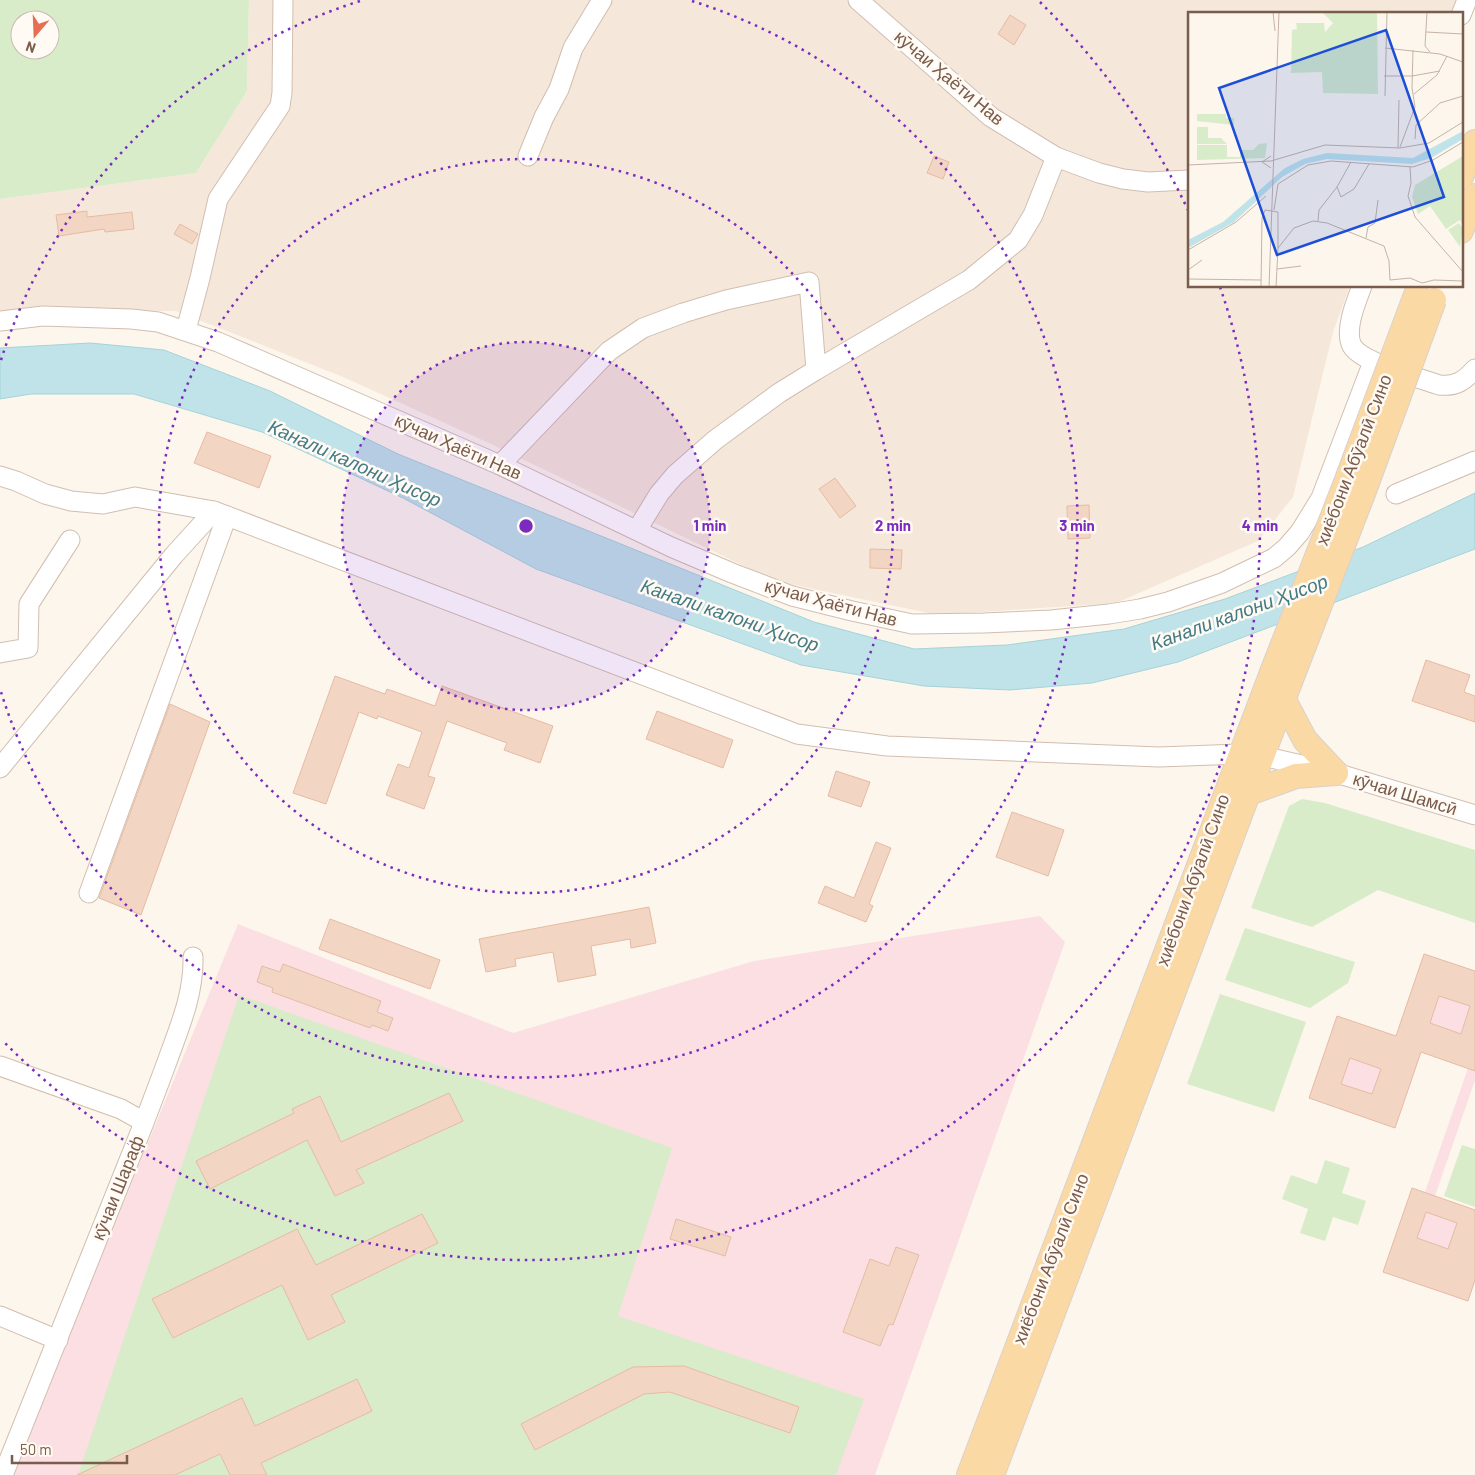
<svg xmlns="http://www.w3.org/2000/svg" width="1475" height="1475" font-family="Barlow,sans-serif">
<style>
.residential{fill:#f5e8da}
.medical{fill:#fbdfe3}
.green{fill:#d8ecc9;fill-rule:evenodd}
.water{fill:#bfe3e8;stroke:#a5d3da}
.building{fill:#f3d5c3;stroke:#e6bba3;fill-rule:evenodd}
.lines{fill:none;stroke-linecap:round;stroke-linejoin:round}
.minor-casing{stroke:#d1beb0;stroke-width:21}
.major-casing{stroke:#dad1cd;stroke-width:26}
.minor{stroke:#fff;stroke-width:19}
.major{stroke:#fbd9a5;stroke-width:24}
.major-bridge-casing{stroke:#dad1cd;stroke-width:26;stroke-linecap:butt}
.major-bridge{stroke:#fbd9a5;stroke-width:24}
.ring{fill:none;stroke:#7b2cbf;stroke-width:2.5;stroke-dasharray:2.5 5}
.labels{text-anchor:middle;stroke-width:5;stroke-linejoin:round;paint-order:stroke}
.street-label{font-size:18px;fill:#7a5c4d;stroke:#fffaf3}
.water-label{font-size:19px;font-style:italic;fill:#437c86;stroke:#fffaf3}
.inset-road{fill:none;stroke:#c5b3a7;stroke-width:1}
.view{fill:#1d4ed8;fill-opacity:0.15;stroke:#1d4ed8;stroke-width:2.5}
.inset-edge{fill:none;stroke:#7a5c4d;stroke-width:2.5}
.centre{fill:#7b2cbf;stroke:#fffaf3;stroke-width:2.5}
.ring-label{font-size:15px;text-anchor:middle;font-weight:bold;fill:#7b2cbf;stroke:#fffaf3;stroke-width:5;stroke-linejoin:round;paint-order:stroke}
</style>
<rect width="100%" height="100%" fill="#fdf6ec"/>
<polygon class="residential" points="249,0 1457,0 1452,14 1189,14 1189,286 1350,286 1333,332 1293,497 1258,541 1116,603 938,615 775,581 491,444 343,377 176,311 0,312 0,199 196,173 247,91"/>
<g class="medical">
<polygon points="1040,916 1065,942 875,1475 11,1475 238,924 513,1033 754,961"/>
<polygon points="1424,954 1475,971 1475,1080 1435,1196 1475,1210 1475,1280 1468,1301 1383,1272 1412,1188 1425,1192 1468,1068 1421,1052 1395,1128 1309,1098 1337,1016 1396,1036"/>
</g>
<g class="green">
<path d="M 0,0 L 249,0 L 247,91 L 196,173 L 0,199 ZM 20,20 L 50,20 L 50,50 L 20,50 Z"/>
<polygon points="1302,799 1325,803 1475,850 1475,923 1378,890 1312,927 1251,908 1289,806"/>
<polygon points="1245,928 1355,962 1348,983 1310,1008 1225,980"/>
<polygon points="1220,994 1306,1022 1274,1112 1187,1084"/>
<polygon points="239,995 672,1148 618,1316 864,1399 836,1475 78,1475"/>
<polygon points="1462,1145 1475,1149 1475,1207 1444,1196"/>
<polygon points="1325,1160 1350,1168 1342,1193 1366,1201 1358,1225 1333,1217 1325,1241 1300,1233 1308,1209 1282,1199 1291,1175 1317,1184"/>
</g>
<polygon class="water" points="90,343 164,350 270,391 398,454 814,622 914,649 1007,645 1124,629 1225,599 1363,547 1475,493 1475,549 1178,662 1092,683 1010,690 924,686 801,665 536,569 403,498 262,432 134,394 31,394 0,399 0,348"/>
<g class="building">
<polygon points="1010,15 1026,25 1014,45 998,34"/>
<polygon points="934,156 949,162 943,179 927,173"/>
<polygon points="87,211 87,217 132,212 134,229 105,232 104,229 59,236 56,215"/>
<polygon points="180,224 198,234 192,244 174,234"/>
<polygon points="207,432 271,456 259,488 194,463"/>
<polygon points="835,478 856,506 840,518 819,489"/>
<polygon points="1089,505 1090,538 1068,539 1067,506"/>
<polygon points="870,549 902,550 901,569 870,568"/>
<polygon points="1426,660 1470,675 1464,692 1475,696 1475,722 1412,701"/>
<polygon points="335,676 385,694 387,689 435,706 442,686 553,726 540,763 504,750 507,743 447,721 428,776 435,778 424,809 386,795 398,764 409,768 422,732 378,716 377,719 359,712 326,804 293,793"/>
<polygon points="170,704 210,722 141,915 99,898"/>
<polygon points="657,711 733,740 723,768 646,739"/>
<polygon points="836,771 870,782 861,807 828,796"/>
<polygon points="1012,812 1064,830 1048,876 996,857"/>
<polygon points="876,842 891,848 869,904 873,906 866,922 818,903 825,886 854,898"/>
<polygon points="649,907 656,943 631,948 630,939 591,946 596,975 558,982 553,952 515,959 516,966 486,972 479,939"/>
<polygon points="330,919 440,960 430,989 319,949"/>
<path d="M 1424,954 L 1475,971 L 1475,1071 L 1421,1052 L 1395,1128 L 1309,1098 L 1337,1016 L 1396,1036 ZM 1439,996 L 1470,1006 L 1461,1034 L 1430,1023 ZM 1350,1058 L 1381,1069 L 1372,1094 L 1341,1084 Z"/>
<polygon points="283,964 381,1001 377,1012 393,1018 388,1031 372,1025 370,1028 272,992 273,988 257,982 262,966 280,972"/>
<polygon points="449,1093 463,1121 356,1170 364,1183 335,1196 307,1140 210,1189 196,1161 294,1113 292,1109 320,1096 341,1142"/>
<path d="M 1412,1188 L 1475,1210 L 1475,1280 L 1468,1301 L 1383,1272 ZM 1426,1212 L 1457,1223 L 1448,1249 L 1417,1238 Z"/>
<polygon points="422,1214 438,1243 331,1295 345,1322 308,1340 282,1285 173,1338 152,1299 297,1229 316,1265"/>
<polygon points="676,1219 731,1237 725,1256 670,1239"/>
<polygon points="896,1247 919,1255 893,1325 889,1324 880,1346 843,1332 870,1259 889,1266"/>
<polygon points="684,1366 799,1407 790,1433 670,1392 644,1394 535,1450 521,1424 633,1367"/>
<polygon points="357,1379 372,1411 261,1463 267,1475 230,1475 220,1454 175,1475 77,1475 242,1398 255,1426"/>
</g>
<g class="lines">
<defs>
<g id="minor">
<polyline points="858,0 991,117 1056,157 1099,173 1123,179 1148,182 1189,180"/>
<polyline points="1461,15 1467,0"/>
<polyline points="528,156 544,117 559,89 573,48 602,0"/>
<path d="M 1362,286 C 1356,302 1344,330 1352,346 C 1362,363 1420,378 1439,385 C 1456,387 1464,381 1475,369"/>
<polyline points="0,321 43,316 131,319 158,322 218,342 500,465 671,547 732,573 792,596 852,611 912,624 984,623 1051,620 1109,614 1140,609 1168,602 1222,583 1274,558 1287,547 1300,532 1321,498 1373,362"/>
<polyline points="186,330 200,278 218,199 280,106 282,93 283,0"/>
<polyline points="500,465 609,351 643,328 683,313 726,300 809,282 816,370 969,280 1018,240 1033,215 1056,157"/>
<polyline points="0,476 16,481 45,494 71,501 103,504 135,497 214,511 797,734 887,746 1159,757 1240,754 1262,756 1336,773 1475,815"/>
<polyline points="1396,494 1475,461"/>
<polyline points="637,530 659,494 675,475 715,440 779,393 816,370"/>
<polyline points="0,653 28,648 29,604 70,540"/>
<polyline points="0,768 174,555 214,511"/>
<polyline points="89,893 227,516"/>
<polyline points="0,1066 121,1109 144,1122"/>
<polyline points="0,1316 58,1340"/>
<path d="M 3,1475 C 47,1366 91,1257 134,1148 C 146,1118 157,1089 168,1059 C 180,1026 194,993 193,957"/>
</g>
<g id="major">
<polyline points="1461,177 1475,142"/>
<polyline points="1461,231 1475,196"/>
<polyline points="1284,700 1305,740 1336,773"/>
<polyline points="1249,793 1296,776 1336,773"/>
<polyline points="969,1475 1271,675"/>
<polyline points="992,1475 1290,682"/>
</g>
</defs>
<use href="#minor" class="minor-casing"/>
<use href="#major" class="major-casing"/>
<use href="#minor" class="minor"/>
<use href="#major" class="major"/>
<defs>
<g id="major-bridge">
<polyline points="1271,675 1345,485 1417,292"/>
<polyline points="1290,682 1364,491 1434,300"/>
</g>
</defs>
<use href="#major-bridge" class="major-bridge-casing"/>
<use href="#major-bridge" class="major-bridge"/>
</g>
<circle cx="526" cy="526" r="184" fill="#7b2cbf" fill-opacity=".12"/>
<g class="ring">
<circle cx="526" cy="526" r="184"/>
<circle cx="526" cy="526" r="367"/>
<path d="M1 360A551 551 0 0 1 360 1M692 1A551 551 0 1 1 1 692"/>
<path d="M1040 2A734 734 0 0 1 1188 210M1220 287A734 734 0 0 1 2 1040"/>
</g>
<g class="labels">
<g class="street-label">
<text transform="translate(949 78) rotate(40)" y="6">кӯчаи Ҳаёти Нав</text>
<text transform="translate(458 447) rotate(24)" y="6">кӯчаи Ҳаёти Нав</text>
<text transform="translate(1354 460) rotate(-69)" y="6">хиёбони Абӯалӣ Сино</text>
<text transform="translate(831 603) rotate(15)" y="6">кӯчаи Ҳаёти Нав</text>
<text transform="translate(1405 794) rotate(17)" y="6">кӯчаи Шамсӣ</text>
<text transform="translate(1193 880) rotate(-70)" y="6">хиёбони Абӯалӣ Сино</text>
<text transform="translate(118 1188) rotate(-68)" y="6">кӯчаи Шараф</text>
<text transform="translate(1051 1259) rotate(-69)" y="6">хиёбони Абӯалӣ Сино</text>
</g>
<g class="water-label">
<text transform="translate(355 463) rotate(24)" y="7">Канали калони Ҳисор</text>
<text transform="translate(1239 612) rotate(-20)" y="7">Канали калони Ҳисор</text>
<text transform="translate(730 615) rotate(19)" y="7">Канали калони Ҳисор</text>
</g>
</g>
<g transform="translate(1188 12)">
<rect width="275" height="275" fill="#fdf6ec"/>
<path d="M 113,0 L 189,0 L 190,82 L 135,81 L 134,60 L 103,61 L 104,18 L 109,17 L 108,11 L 136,11 L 137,20 L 145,11 L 135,1 ZM 9,102 L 38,102 L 38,106 L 46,106 L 46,113 L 9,109 ZM 9,115 L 20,115 L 20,126 L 33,126 L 39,132 L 9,132 ZM 79,131 L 77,146 L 9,148 L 9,133 L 39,133 L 39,145 L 52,145 L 52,138 L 65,138 L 71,132 ZM 275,144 L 275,213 L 272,208 L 258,217 L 242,194 L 230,202 L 224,185 L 227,173 ZM 271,211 L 275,217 L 272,235 L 260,218 Z" fill="#d8ecc9"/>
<path d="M 275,119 L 275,127 L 243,146 L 224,152 L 139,147 L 117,152 L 94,165 L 46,210 L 0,236 L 0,228 L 35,210 L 97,156 L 115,147 L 139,141 L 225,146 Z" fill="#bfe3e8"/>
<path class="inset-road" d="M 85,0 L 87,19M 239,0 L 237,34 L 242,40M 238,20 L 275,22M 197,36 L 252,42 L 275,50M 196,64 L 224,64 L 252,59M 226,82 L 249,63 L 259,44M 197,84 L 199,0M 227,127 L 228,113 L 252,91 L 275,84M 212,135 L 227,95 L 224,76 L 225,38M 210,136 L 211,88M 0,153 L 83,149 L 137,133 L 212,136 L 241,131 L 275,110M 222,155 L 223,171 L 220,184 L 227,205 L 275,260M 83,156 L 74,150 L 83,144M 149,175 L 163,150M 86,198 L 90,172 L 120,153 L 143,149 L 225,155 L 245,148 L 275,130M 130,209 L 131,198 L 149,175 L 153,185 L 166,177 L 181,152M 178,226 L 180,215 L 187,211 L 190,188M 0,238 L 48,210 L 78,184M 89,257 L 113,254M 0,258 L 14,248M 0,267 L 73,268M 73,275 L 74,206 L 77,198 L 90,200 L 90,236M 81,275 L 91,0M 88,275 L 90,236 L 106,216 L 125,209 L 139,211 L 196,234 L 201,249 L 202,268 L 222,266 L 234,271 L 246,268 L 275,269"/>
<path class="view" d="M 198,18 L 256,185 L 89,243 L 31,76 Z"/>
<rect width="275" height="275" class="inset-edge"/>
</g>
<circle cx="526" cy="526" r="8" class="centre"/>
<g class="ring-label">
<text x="710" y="531">1 min</text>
<text x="893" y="531">2 min</text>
<text x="1077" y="531">3 min</text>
<text x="1260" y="531">4 min</text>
</g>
<g transform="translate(35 35) rotate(199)"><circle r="24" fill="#fffaf3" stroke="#cabbb1"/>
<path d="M0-4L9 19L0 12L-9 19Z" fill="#e76f51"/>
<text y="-8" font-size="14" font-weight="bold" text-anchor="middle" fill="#7a5c4d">N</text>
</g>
<path d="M12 1455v8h115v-8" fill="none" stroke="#7a5c4d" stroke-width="2.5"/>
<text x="20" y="1455" font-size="15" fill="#7a5c4d" stroke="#fffaf3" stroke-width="4" paint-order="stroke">50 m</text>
</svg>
